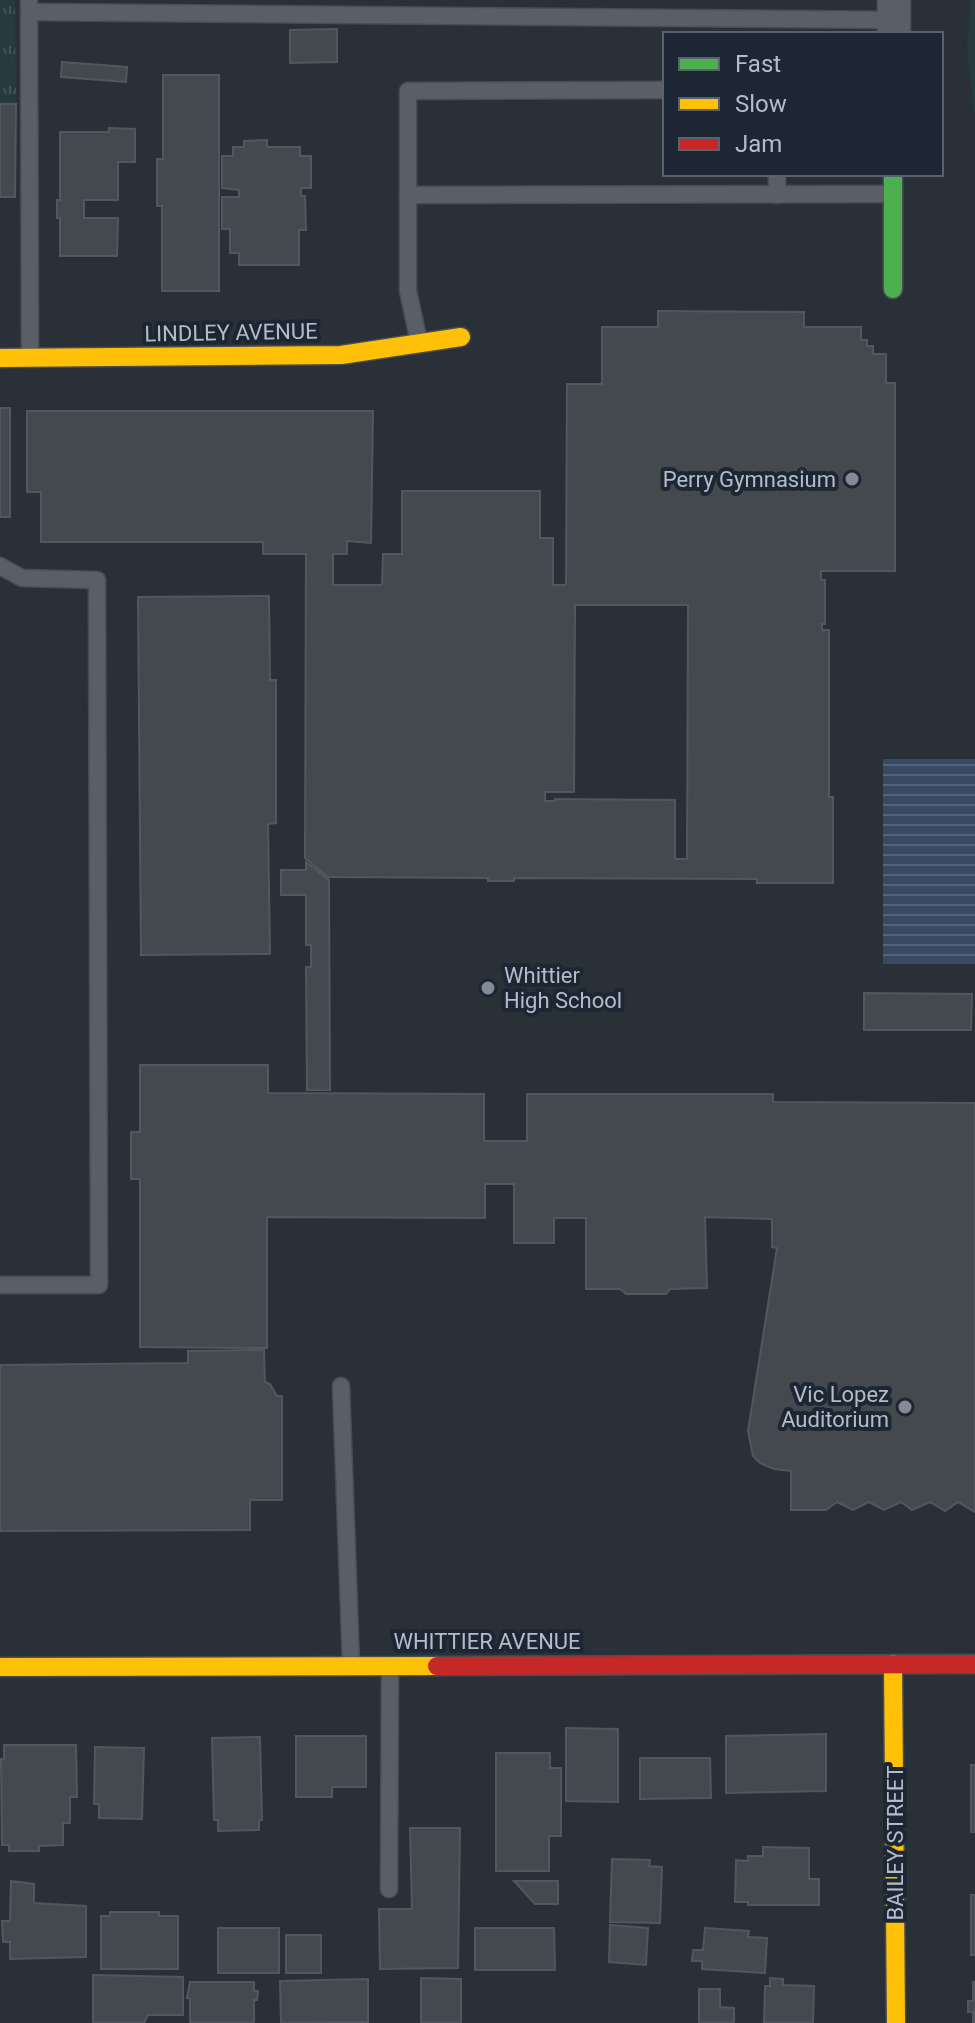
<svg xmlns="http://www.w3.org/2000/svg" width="975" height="2023" font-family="Roboto,sans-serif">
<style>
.grass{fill:url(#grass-tufts)}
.garden{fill:#273a3e}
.water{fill:url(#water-rules)}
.building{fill:#444950;stroke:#52575f;stroke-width:2;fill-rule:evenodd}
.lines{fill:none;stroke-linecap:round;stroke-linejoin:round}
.lane-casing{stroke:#484c53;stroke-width:19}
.street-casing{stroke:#484c53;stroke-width:35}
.fast-casing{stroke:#484c53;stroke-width:21}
.slow-casing{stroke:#484c53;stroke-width:21}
.jam-casing{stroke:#484c53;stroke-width:21}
.lane{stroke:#5a5e66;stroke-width:16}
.street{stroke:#5a5e66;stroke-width:32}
.fast{stroke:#4caf50;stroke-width:18}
.slow{stroke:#ffc107;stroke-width:18}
.jam{stroke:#c62828;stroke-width:18}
.poi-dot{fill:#848b96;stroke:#1d2633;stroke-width:3}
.labels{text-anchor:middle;stroke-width:8;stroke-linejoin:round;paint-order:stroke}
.street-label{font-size:22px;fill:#b4bcc9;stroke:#1d2633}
.poi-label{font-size:22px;fill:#b4bcc9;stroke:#1d2633;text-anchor:end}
</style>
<defs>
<pattern id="grass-tufts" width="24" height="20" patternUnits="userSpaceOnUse" patternTransform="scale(2)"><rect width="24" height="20" fill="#273a3e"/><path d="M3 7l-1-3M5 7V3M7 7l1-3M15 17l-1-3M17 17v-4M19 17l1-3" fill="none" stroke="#445559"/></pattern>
<pattern id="water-rules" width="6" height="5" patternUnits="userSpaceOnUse" patternTransform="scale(2)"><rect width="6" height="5" fill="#384963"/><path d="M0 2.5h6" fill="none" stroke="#526178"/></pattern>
</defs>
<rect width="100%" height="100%" fill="#2a3038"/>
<polygon class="grass" points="0,0 15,0 16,104 0,104"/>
<polygon class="garden" points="971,0 975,0 975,118 967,48"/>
<rect class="water" x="883" y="759" width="92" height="205"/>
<g class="building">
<polygon points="337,29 337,62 290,63 290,30"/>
<polygon points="62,62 127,67 126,82 61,77"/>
<polygon points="163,75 219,75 219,291 162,291 162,206 157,206 157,159 163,159"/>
<polygon points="0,104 16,104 15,197 0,197"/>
<polygon points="109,128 135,129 135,162 118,162 118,200 84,200 84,218 118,218 117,256 60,256 60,218 57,218 57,200 60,200 60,132 109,132"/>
<polygon points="267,140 267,147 300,147 300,156 311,156 311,188 301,188 301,196 305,196 306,230 299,230 299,265 239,265 239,253 230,253 230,229 222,229 222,197 239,197 239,190 222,188 222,156 233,156 233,147 244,147 244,141"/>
<path d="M 658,311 L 804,312 L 804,327 L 861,327 L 861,340 L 867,340 L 867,346 L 873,346 L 873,354 L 886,354 L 886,383 L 895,383 L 895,571 L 821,571 L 821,580 L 825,580 L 825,624 L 822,624 L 822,630 L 829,630 L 829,797 L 833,797 L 833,883 L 757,883 L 757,879 L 514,878 L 514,881 L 488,881 L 488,878 L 328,877 L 305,858 L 306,554 L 263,554 L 263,542 L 41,542 L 41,492 L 27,492 L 27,411 L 373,411 L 371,543 L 347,541 L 347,554 L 333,554 L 333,585 L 382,585 L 383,554 L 402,554 L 402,491 L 540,491 L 540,538 L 553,538 L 553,585 L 566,585 L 567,384 L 602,384 L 602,327 L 658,327 ZM 575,605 L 688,605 L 687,859 L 675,859 L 675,800 L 555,799 L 555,801 L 545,801 L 545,792 L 574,792 Z"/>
<rect x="0" y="408" width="10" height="109"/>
<polygon points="269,596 270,680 276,680 276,823 268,824 270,954 141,955 138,597"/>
<polygon points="306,862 329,880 330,1090 307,1090 306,967 311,967 311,945 306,945 306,895 281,895 281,870 306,870"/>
<polygon points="864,993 972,994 971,1030 864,1030"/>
<polygon points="140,1065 268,1065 268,1093 484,1094 484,1141 527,1141 527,1094 773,1094 773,1102 975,1103 975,1512 958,1502 945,1511 930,1502 912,1510 901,1502 884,1510 869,1502 853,1510 837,1502 826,1510 791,1510 791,1471 774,1469 760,1463 753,1456 748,1431 777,1248 772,1247 772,1219 705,1217 707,1288 670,1289 666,1294 626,1294 620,1289 586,1289 586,1218 554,1218 554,1243 514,1243 514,1184 485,1184 485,1218 267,1217 267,1348 140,1347 140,1179 131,1179 131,1132 140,1132"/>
<polygon points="264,1350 265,1382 270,1384 277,1396 282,1396 282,1500 250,1500 250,1530 0,1531 0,1365 188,1363 188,1351"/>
<polygon points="566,1728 618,1729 618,1802 566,1801"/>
<polygon points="826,1734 826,1791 726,1793 726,1736"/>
<polygon points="296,1736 366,1736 366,1787 332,1787 332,1797 296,1797"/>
<polygon points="260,1737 262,1820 259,1820 259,1830 218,1831 218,1820 214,1820 212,1738"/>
<polygon points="4,1745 76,1745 77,1797 70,1797 70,1823 63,1823 63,1845 39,1846 39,1851 9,1851 9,1845 2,1845 1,1759 4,1759"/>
<polygon points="95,1747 144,1748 142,1819 99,1818 99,1804 94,1804"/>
<polygon points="496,1753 550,1753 550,1768 561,1768 561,1836 549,1836 549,1871 496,1871"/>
<polygon points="640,1758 710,1758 711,1798 640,1799"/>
<rect x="971" y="1765" width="4" height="67"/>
<polygon points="410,1828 460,1828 458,1968 380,1969 379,1909 412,1909"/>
<polygon points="763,1847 809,1848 809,1879 819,1879 819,1905 748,1905 748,1902 735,1902 736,1860 748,1861 748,1856 763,1856"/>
<polygon points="612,1859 650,1860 649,1866 662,1867 660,1923 610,1922"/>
<polygon points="11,1881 34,1884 34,1903 86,1906 86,1957 10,1959 10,1942 3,1942 2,1921 10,1921"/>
<polygon points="514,1881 558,1881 558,1904 535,1904"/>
<rect x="971" y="1895" width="4" height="60"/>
<polygon points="110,1912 159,1912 159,1916 178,1916 178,1969 101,1969 101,1916 110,1916"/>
<polygon points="610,1925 648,1928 646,1965 609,1962"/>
<rect x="218" y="1928" width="61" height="45"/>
<polygon points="475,1928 554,1928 555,1970 475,1970"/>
<polygon points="705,1928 749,1931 748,1937 767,1938 765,1973 702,1969 702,1961 692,1961 693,1950 703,1950"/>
<rect x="286" y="1935" width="35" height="38"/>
<polygon points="93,1975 183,1977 183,2015 148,2015 144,2023 93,2023"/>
<polygon points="421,1978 461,1979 461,2023 421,2023"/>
<polygon points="770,1978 783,1979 783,1985 814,1986 813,2023 764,2023 765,1986 770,1986"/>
<polygon points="368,1979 368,2022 281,2023 280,1981"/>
<polygon points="190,1982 254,1982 254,1991 258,1991 257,2000 254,2000 254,2023 190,2023 190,1999 187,1998"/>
<polygon points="973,1982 975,1982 975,2023 973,2023 973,2012 968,2012 968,2001 973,2001"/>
<polygon points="699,1989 720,1989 720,2007 734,2008 734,2023 699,2023"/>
</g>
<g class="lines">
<defs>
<g id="lane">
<polyline points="29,0 30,354"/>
<polyline points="29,12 894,20"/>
<polyline points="777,174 777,195"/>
<polyline points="408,195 892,194"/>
<polyline points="419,342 408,291 408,91 665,90"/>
<polyline points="0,566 22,578 97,580 99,1285 0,1285"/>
<polyline points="341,1386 351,1664"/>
<polyline points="389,1889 390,1667"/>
</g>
<polyline id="street" points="894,34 894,0"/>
<polyline id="fast" points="893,174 893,289"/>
<g id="slow">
<polyline points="0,358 341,355 461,337"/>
<polyline points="893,1664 896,2023"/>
<polyline points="0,1667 437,1666"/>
</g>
<polyline id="jam" points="437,1666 975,1664"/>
</defs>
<use href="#lane" class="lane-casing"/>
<use href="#street" class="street-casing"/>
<use href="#fast" class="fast-casing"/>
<use href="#slow" class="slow-casing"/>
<use href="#jam" class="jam-casing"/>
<use href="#lane" class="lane"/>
<use href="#street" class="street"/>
<use href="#fast" class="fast"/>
<use href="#slow" class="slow"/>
<use href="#jam" class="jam"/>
</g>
<g class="poi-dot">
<circle cx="852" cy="479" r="8"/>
<circle cx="488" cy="988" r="8"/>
<circle cx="905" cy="1407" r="8"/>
</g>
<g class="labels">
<g class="street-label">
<text transform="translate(231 332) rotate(-1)" y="8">LINDLEY AVENUE</text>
<text x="487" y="1649">WHITTIER AVENUE</text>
<text transform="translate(895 1843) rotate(-90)" y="8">BAILEY STREET</text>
</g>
<g class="poi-label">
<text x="836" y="487">Perry Gymnasium</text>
<text x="504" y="983" text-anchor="start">Whittier<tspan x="504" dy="25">High School</tspan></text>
<text x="889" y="1402">Vic Lopez<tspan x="889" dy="25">Auditorium</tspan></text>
</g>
</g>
<rect x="663" y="32" width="280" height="144" fill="#1d2633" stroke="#59626f" stroke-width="2"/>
<rect x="679" y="58" width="40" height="12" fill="#4caf50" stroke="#59626f" stroke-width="2"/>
<text x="735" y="72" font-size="24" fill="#b4bcc9">Fast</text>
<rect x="679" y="98" width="40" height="12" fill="#ffc107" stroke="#59626f" stroke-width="2"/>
<text x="735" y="112" font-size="24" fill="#b4bcc9">Slow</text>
<rect x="679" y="138" width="40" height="12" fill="#c62828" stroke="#59626f" stroke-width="2"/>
<text x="735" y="152" font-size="24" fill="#b4bcc9">Jam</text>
</svg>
